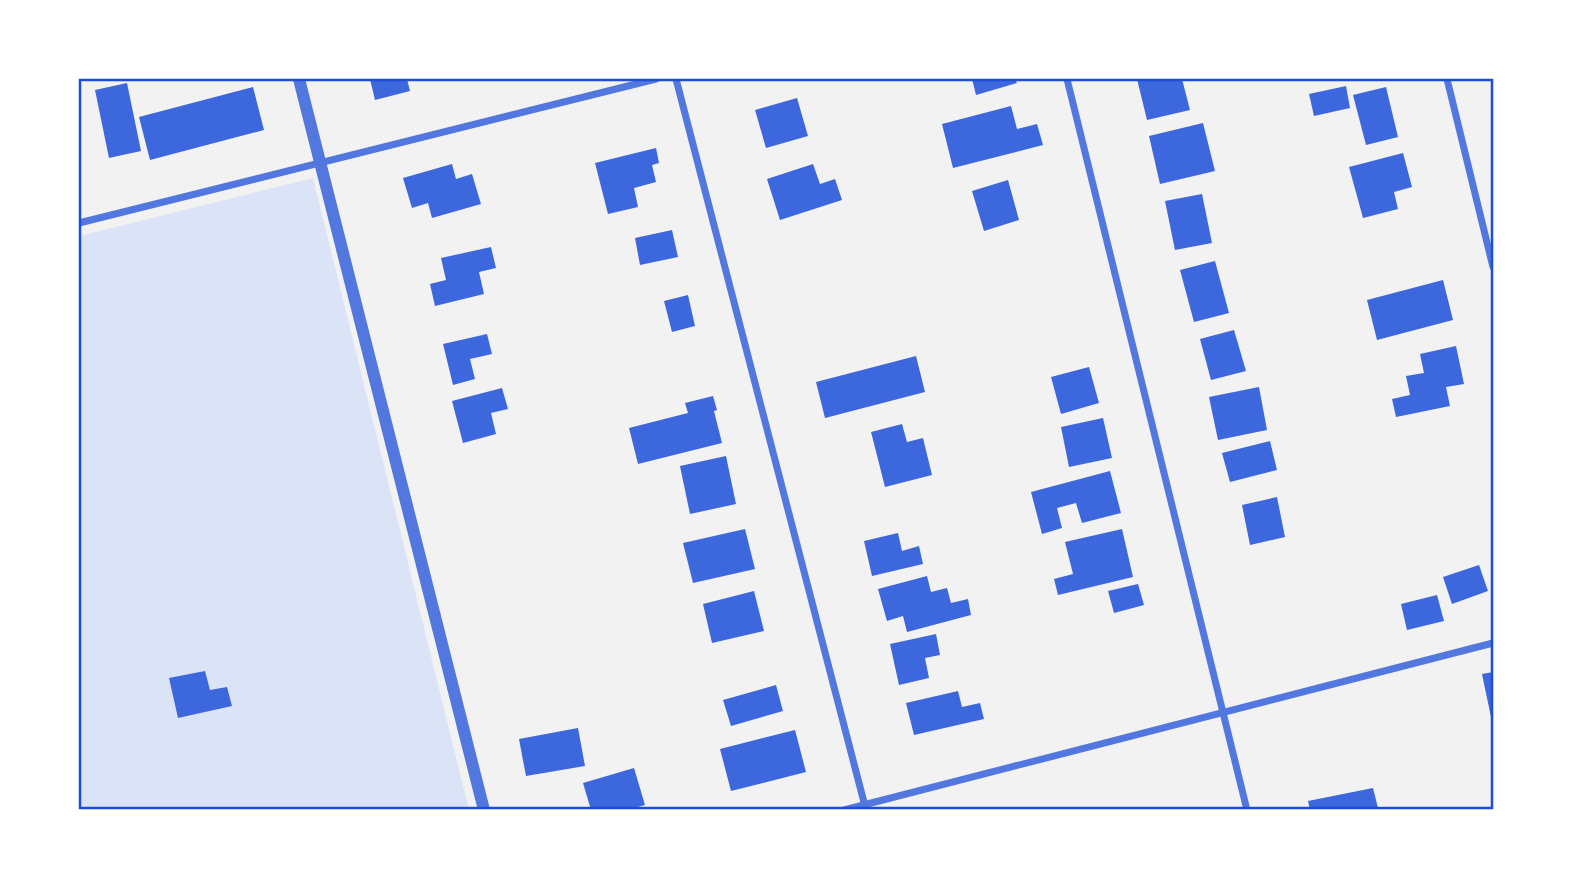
<svg xmlns="http://www.w3.org/2000/svg" width="1572" height="889" font-family="Merriweather,serif">
<style>
.green{fill:#dbe4f7}
.building{fill:#3d67dc}
.lines{fill:none;stroke-linecap:round;stroke-linejoin:round}
.minor{stroke:#5277de;stroke-width:7}
.tertiary{stroke:#5277de;stroke-width:12}
.neatline{fill:none;stroke:#1d4ed8;stroke-width:2.5}
</style>
<rect width="100%" height="100%" fill="#f2f2f2"/>
<polygon class="green" points="313,178 469,810 79,810 79,236"/>
<g class="building">
<polygon points="370,79 407,79 410,91 375,100"/>
<polygon points="972,79 1015,79 1017,83 976,95"/>
<polygon points="1137,79 1182,79 1190,110 1147,120"/>
<polygon points="127,83 141,151 109,158 95,90"/>
<polygon points="1346,86 1350,108 1314,116 1309,94"/>
<polygon points="253,87 264,130 150,160 139,117"/>
<polygon points="1386,87 1398,137 1366,145 1353,95"/>
<polygon points="797,98 808,136 766,148 755,110"/>
<polygon points="1011,106 1017,129 1037,124 1043,145 953,168 942,124"/>
<polygon points="1203,123 1215,171 1160,184 1149,136"/>
<polygon points="656,148 659,163 652,165 656,182 634,188 638,207 608,214 595,163"/>
<polygon points="1403,153 1412,187 1394,192 1398,209 1363,218 1349,167"/>
<polygon points="452,164 456,179 472,174 481,204 432,218 428,203 412,208 403,178"/>
<polygon points="813,164 820,184 835,179 842,200 780,220 767,179"/>
<polygon points="1008,180 1019,220 984,231 972,191"/>
<polygon points="1202,194 1212,243 1175,250 1165,201"/>
<polygon points="672,230 678,257 640,265 635,238"/>
<polygon points="491,247 496,268 479,272 484,294 435,306 430,284 446,280 441,258"/>
<polygon points="1215,261 1229,313 1194,322 1180,270"/>
<polygon points="1443,280 1453,320 1377,340 1367,300"/>
<polygon points="688,295 695,326 672,332 664,301"/>
<polygon points="1234,330 1246,371 1211,380 1200,339"/>
<polygon points="487,334 492,354 470,359 475,379 453,385 443,344"/>
<polygon points="1456,346 1464,384 1446,387 1450,406 1396,417 1392,399 1410,395 1406,376 1424,373 1420,354"/>
<polygon points="916,356 925,392 825,418 816,382"/>
<polygon points="1089,367 1099,403 1061,414 1051,377"/>
<polygon points="1259,387 1267,430 1218,440 1209,397"/>
<polygon points="502,388 508,409 491,413 496,434 463,443 452,401"/>
<polygon points="713,396 717,410 714,411 722,443 638,464 629,428 688,413 685,403"/>
<polygon points="1103,418 1112,458 1069,467 1061,427"/>
<polygon points="902,424 907,442 923,438 932,475 885,487 871,432"/>
<polygon points="1270,441 1277,470 1230,482 1222,453"/>
<polygon points="726,456 736,504 690,514 680,466"/>
<polygon points="1110,471 1121,513 1082,523 1076,503 1057,508 1062,528 1042,534 1031,492"/>
<polygon points="1277,497 1285,537 1250,545 1242,505"/>
<polygon points="745,529 755,569 693,583 683,543"/>
<polygon points="1122,529 1133,577 1058,595 1054,579 1073,574 1065,542"/>
<polygon points="898,533 902,551 919,546 923,564 872,576 864,541"/>
<polygon points="1479,565 1488,591 1452,604 1443,577"/>
<polygon points="927,576 931,592 947,588 951,603 968,599 971,615 907,632 903,616 887,621 878,589"/>
<polygon points="1138,584 1144,605 1114,613 1108,591"/>
<polygon points="754,591 764,631 712,643 703,604"/>
<polygon points="1437,595 1444,621 1407,630 1401,604"/>
<polygon points="936,634 940,655 925,658 929,678 899,685 890,644"/>
<polygon points="205,671 210,690 227,687 232,706 178,718 169,678"/>
<polygon points="1493,672 1493,722 1492,722 1482,674"/>
<polygon points="776,685 783,711 731,726 723,700"/>
<polygon points="958,691 962,707 980,703 984,719 914,735 906,703"/>
<polygon points="578,728 585,766 526,776 519,739"/>
<polygon points="795,730 806,772 731,791 720,749"/>
<polygon points="634,768 645,805 627,810 591,810 583,783"/>
<polygon points="1373,788 1378,808 1368,810 1310,810 1308,801"/>
</g>
<g class="lines">
<g class="minor">
<polyline points="676,79 866,810"/>
<polyline points="1067,79 1247,810"/>
<polyline points="1447,79 1493,267"/>
<polyline points="79,223 656,79"/>
<polyline points="844,810 1493,643"/>
</g>
<polyline class="tertiary" points="299,79 484,810"/>
</g>
<rect width="1572" height="889" fill="none" stroke="#ffffff" stroke-width="161"/>
<rect x="80" y="80" width="1412" height="728" class="neatline"/>
</svg>
